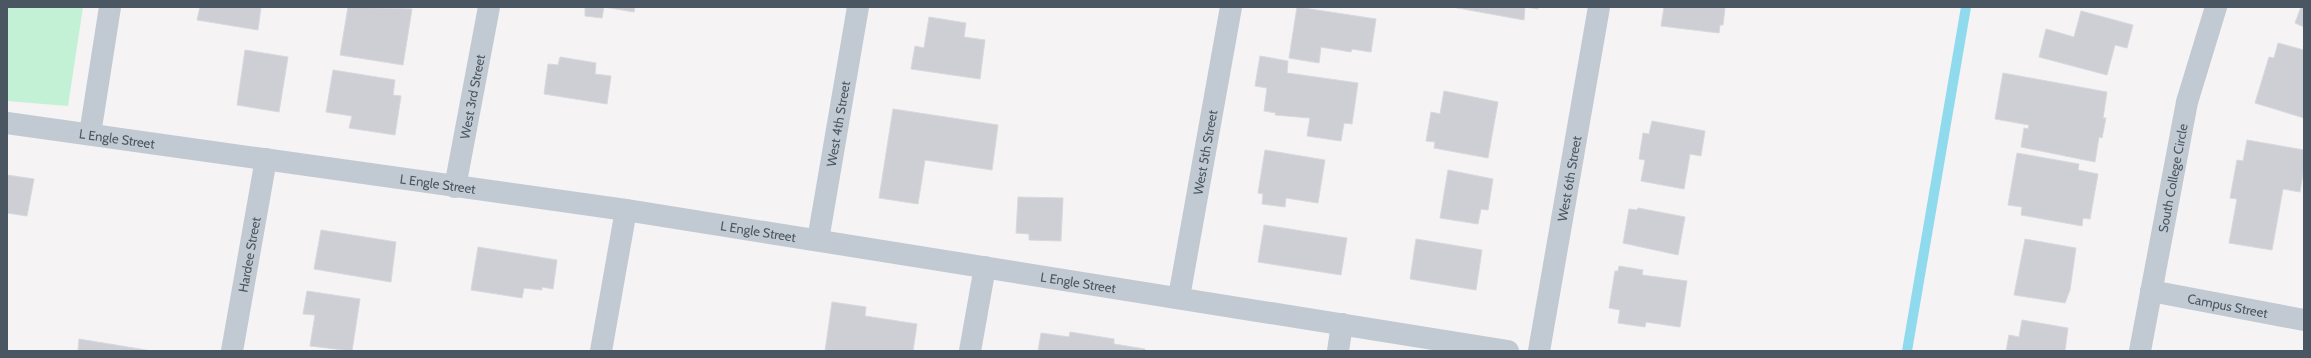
<svg xmlns="http://www.w3.org/2000/svg" width="2311" height="358" font-family="Cabin,sans-serif">
<style>
.green{fill:#c3f1d5}
.lines{fill:none;stroke-linecap:round;stroke-linejoin:round}
.stream{stroke:#90daee;stroke-width:10}
.building{fill:#cdcfd5;stroke:#d7d9de}
.minor{stroke:#c1cad2;stroke-width:22}
.labels{text-anchor:middle;stroke-width:3;stroke-linejoin:round;paint-order:stroke}
.street-label{font-size:13px;fill:#4a5661;stroke:#fff}
</style>
<rect width="100%" height="100%" fill="#f5f3f3"/>
<polygon class="green" points="7,7 83,7 68,106 7,101"/>
<g class="lines">
<polyline class="stream" points="1907,351 1966,7"/>
</g>
<g class="building">
<polygon points="200,7 261,7 258,30 197,20"/>
<polygon points="348,7 412,9 403,65 340,55"/>
<polygon points="585,7 635,7 634,12 604,7 602,18 585,16"/>
<polygon points="1297,7 1376,19 1371,52 1352,49 1351,52 1321,47 1319,63 1289,58"/>
<polygon points="1452,7 1538,7 1538,9 1525,7 1524,20"/>
<polygon points="1664,7 1722,7 1725,8 1723,25 1720,25 1719,33 1661,26"/>
<polygon points="2301,7 2304,7 2304,27 2295,23"/>
<polygon points="2081,11 2133,25 2127,48 2115,45 2107,75 2039,57 2046,29 2074,37"/>
<polygon points="929,17 966,23 964,37 985,40 980,79 911,69 915,46 924,48"/>
<polygon points="2278,43 2304,50 2304,118 2255,103 2269,57 2274,58"/>
<polygon points="245,50 288,57 279,112 237,105"/>
<polygon points="1260,56 1288,61 1287,73 1358,83 1352,124 1344,123 1341,141 1307,136 1310,118 1275,115 1276,113 1264,111 1267,88 1255,86"/>
<polygon points="560,57 596,63 595,74 611,76 607,104 544,94 548,64 558,65"/>
<polygon points="333,70 395,80 393,95 401,96 395,135 349,128 352,116 326,112"/>
<polygon points="2003,73 2107,92 2103,118 2106,118 2102,138 2099,137 2095,162 2021,147 2024,128 2028,129 2029,125 1995,119"/>
<polygon points="1444,91 1498,102 1488,158 1434,148 1435,142 1426,141 1431,112 1440,114"/>
<polygon points="893,109 998,125 992,170 925,160 918,204 879,198"/>
<polygon points="1652,121 1705,131 1701,156 1690,154 1684,189 1641,181 1645,160 1639,159 1643,133 1649,134"/>
<polygon points="2247,140 2304,150 2304,166 2300,192 2283,189 2272,250 2229,243 2237,199 2230,198 2237,160 2243,161"/>
<polygon points="1265,150 1325,160 1318,203 1286,198 1285,207 1262,204 1263,194 1258,193"/>
<polygon points="2017,153 2079,164 2078,170 2098,174 2090,219 2083,218 2082,226 2021,215 2022,207 2008,205"/>
<polygon points="1448,170 1493,179 1488,210 1481,209 1478,224 1440,218"/>
<polygon points="7,175 34,179 27,216 7,213"/>
<polygon points="1018,197 1063,198 1061,241 1029,240 1029,234 1016,233"/>
<polygon points="1638,208 1685,217 1678,255 1623,243 1629,209 1637,210"/>
<polygon points="1264,225 1347,238 1341,275 1258,262"/>
<polygon points="321,230 396,242 391,282 314,269"/>
<polygon points="1416,239 1482,250 1476,290 1410,279"/>
<polygon points="2025,239 2076,248 2070,290 2065,303 2014,295"/>
<polygon points="478,247 557,260 553,289 542,287 542,290 524,288 522,298 471,290"/>
<polygon points="1619,266 1643,270 1642,275 1687,281 1680,327 1646,322 1645,327 1618,323 1620,310 1609,308 1615,271 1618,271"/>
<polygon points="307,291 360,299 352,351 310,346 315,315 303,314"/>
<polygon points="832,302 866,307 865,316 917,324 913,351 825,351"/>
<polygon points="2022,320 2068,328 2065,351 2006,351 2009,335 2019,337"/>
<polygon points="1070,332 1114,339 1114,344 1145,349 1145,351 1038,351 1041,333 1069,337"/>
<polygon points="79,339 152,351 78,351"/>
</g>
<g class="lines">
<g class="minor">
<path id="s1" d="M 7,123 L 626,210 L 1508,351"/>
<polyline points="90,134 110,7"/>
<path id="s2" d="M 455,187 L 489,7"/>
<path id="s3" d="M 818,240 L 858,7"/>
<path id="s4" d="M 2151,291 L 2304,320"/>
<path id="s5" d="M 1179,297 L 1231,7"/>
<path id="s6" d="M 232,351 L 266,159"/>
<polyline points="601,351 626,210"/>
<polyline points="970,351 985,267"/>
<polyline points="1338,351 1342,324"/>
<path id="s7" d="M 1539,351 L 1599,7"/>
<path id="s8" d="M 2140,351 L 2187,102 L 2216,7"/>
</g>
</g>
<g class="labels">
<g class="street-label">
<text dy="5" stroke="none"><textPath href="#s2" startOffset="92">West 3rd Street</textPath></text>
<text dy="5" stroke="none"><textPath href="#s3" startOffset="118">West 4th Street</textPath></text>
<text dy="5" stroke="none"><textPath href="#s1" startOffset="111">L Engle Street</textPath></text>
<text dy="5" stroke="none"><textPath href="#s5" startOffset="147">West 5th Street</textPath></text>
<text dy="5" stroke="none"><textPath href="#s8" startOffset="176">South College Circle</textPath></text>
<text dy="5" stroke="none"><textPath href="#s7" startOffset="175">West 6th Street</textPath></text>
<text dy="5" stroke="none"><textPath href="#s1" startOffset="435">L Engle Street</textPath></text>
<text dy="5" stroke="none"><textPath href="#s1" startOffset="759">L Engle Street</textPath></text>
<text dy="5" stroke="none"><textPath href="#s6" startOffset="98">Hardee Street</textPath></text>
<text dy="5" stroke="none"><textPath href="#s1" startOffset="1083">L Engle Street</textPath></text>
<text dy="5" stroke="none"><textPath href="#s4" startOffset="78">Campus Street</textPath></text>
</g>
</g>
<rect width="2311" height="358" fill="none" stroke="#4a5661" stroke-width="16"/>
</svg>
